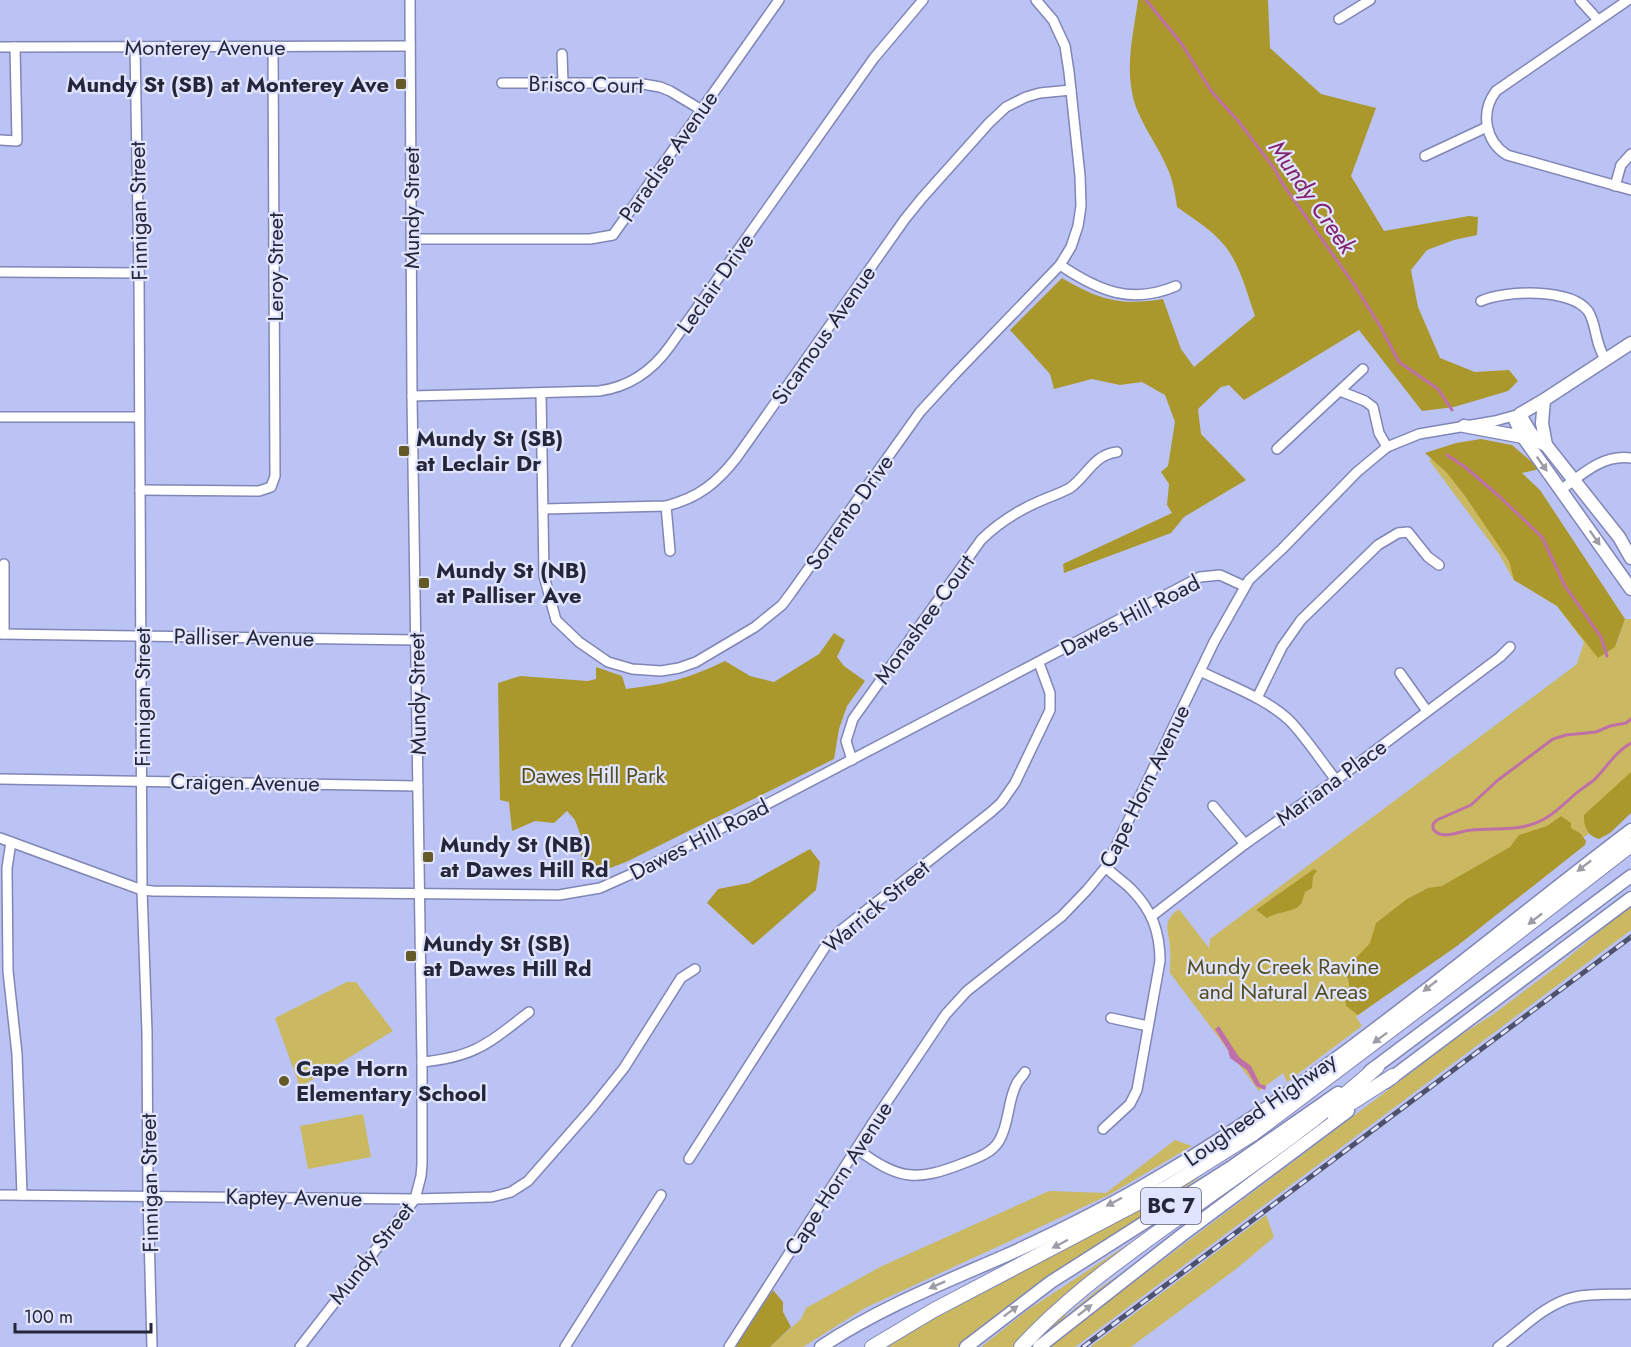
<svg xmlns="http://www.w3.org/2000/svg" width="1631" height="1347" font-family="Jost,sans-serif">
<style>
.green{fill:#cab961}
.forest{fill:#ab982d}
.water{fill:#c070a9}
.lines{fill:none;stroke-linecap:round;stroke-linejoin:round}
.stream{stroke:#c070a9;stroke-width:3}
.minor-casing{stroke:#8086b5;stroke-width:12}
.major-casing{stroke:#8086b5;stroke-width:15}
.highway-casing{stroke:#8086b5;stroke-width:16}
.minor{stroke:#fff;stroke-width:9}
.major{stroke:#fff;stroke-width:12}
.highway{stroke:#fff;stroke-width:14}
.rail-casing{stroke:#4d516c;stroke-width:5}
.rail{stroke:#e0e4fe;stroke-width:3;stroke-dasharray:9;stroke-linecap:butt}
.oneway{fill:#9c9da6}
.poi-dot{fill:#645a27;stroke:#e0e4fe;stroke-width:2}
.labels{text-anchor:middle;stroke-width:4.5;stroke-linejoin:round;paint-order:stroke}
.shield{fill:#e0e4fe;stroke:#5c5f74;stroke-width:1.5}
.shield-label{font-size:21px;font-weight:bold;fill:#242639}
.street-label{font-size:22px;fill:#242639;stroke:#e0e4fe}
.poi-label{font-size:22px;font-weight:bold;fill:#242639;stroke:#e0e4fe;text-anchor:start}
.park-label{font-size:22px;fill:#554d22;stroke:#e0e4fe}
.water-label{font-size:24px;font-style:italic;fill:#81216b;stroke:#e0e4fe}
</style>
<rect width="100%" height="100%" fill="#bbc2f4"/>
<g class="green">
<path d="M 1460,452 L 1616,645 L 1625,619 L 1631,619 L 1631,802 L 1464,927 L 1356,1017 L 1362,1026 L 1287,1082 L 1283,1073 L 1259,1091 L 1170,973 C 1170,965 1171,956 1170,948 C 1169,929 1161,922 1179,909 L 1209,948 L 1210,939 L 1577,664 L 1584,642 L 1557,606 L 1513,579 L 1499,554 L 1429,460 Z"/>
<polygon points="1631,905 1631,930 1075,1347 1048,1347 1458,1037 1492,1015 1559,965"/>
<polygon points="347,982 356,982 393,1031 300,1087 275,1018"/>
<polygon points="363,1114 371,1157 308,1169 300,1126"/>
<polygon points="1175,1140 1192,1146 1107,1196 865,1308 803,1347 770,1347 801,1319 806,1308 882,1266 1049,1191 1106,1193"/>
<polygon points="1202,1176 1015,1300 957,1347 888,1347 930,1321"/>
<polygon points="1266,1215 1274,1237 1236,1269 1131,1347 1090,1347"/>
<polygon points="1168,1218 1055,1304 1066,1316 1096,1291 1190,1225 1030,1347 981,1347 1029,1309"/>
</g>
<g class="forest">
<path d="M 1138,0 L 1268,0 L 1270,48 L 1321,94 L 1376,108 L 1351,176 L 1384,231 L 1469,216 L 1478,217 L 1477,235 L 1454,240 L 1427,250 L 1411,270 L 1418,307 L 1440,358 L 1475,372 L 1509,370 L 1518,381 L 1508,391 L 1454,407 L 1422,411 L 1359,330 L 1244,400 L 1229,385 L 1221,387 L 1198,409 L 1201,434 L 1246,480 L 1184,517 L 1171,533 L 1064,573 L 1063,564 L 1172,513 L 1167,505 L 1169,484 L 1161,472 L 1168,466 L 1175,422 L 1165,395 L 1142,382 L 1120,385 L 1092,379 L 1054,389 L 1050,374 L 1010,330 L 1062,278 C 1100,300 1120,306 1163,299 L 1181,349 L 1194,367 L 1255,316 C 1247,293 1240,265 1225,246 C 1212,230 1194,219 1177,207 C 1175,191 1172,177 1165,163 C 1154,139 1136,117 1132,92 C 1126,61 1134,30 1138,0 Z"/>
<polygon points="1481,439 1512,445 1540,469 1522,473 1540,490 1625,619 1615,647 1598,658 1557,606 1514,580 1509,561 1465,496 1447,473 1425,453 1456,443"/>
<path d="M 834,633 L 845,640 L 837,657 L 844,666 L 865,681 L 847,706 L 839,729 L 834,759 L 626,862 L 597,873 L 584,872 L 581,854 L 583,842 L 575,820 L 567,811 L 554,823 L 535,821 L 512,831 L 509,802 L 500,800 L 498,683 L 520,676 L 588,681 L 596,679 L 596,667 L 622,676 L 626,689 C 667,684 687,679 725,661 L 750,676 L 774,682 L 819,654 Z"/>
<path d="M 1631,772 L 1631,813 L 1610,833 L 1599,839 C 1588,837 1583,825 1584,815 Z"/>
<path d="M 1561,816 L 1571,823 L 1571,828 L 1580,833 L 1586,841 L 1585,845 L 1457,946 L 1358,1015 L 1346,1006 C 1343,989 1356,991 1344,971 L 1370,943 L 1376,923 L 1407,899 L 1428,888 L 1442,886 L 1510,847 L 1519,835 L 1547,826 Z"/>
<polygon points="810,849 820,862 816,890 753,945 707,903 718,889 749,883"/>
<path d="M 1314,869 L 1317,871 L 1313,876 L 1312,888 L 1305,892 C 1304,895 1303,899 1302,902 C 1297,913 1277,911 1267,918 L 1256,910 Z"/>
<polygon points="773,1290 783,1302 783,1312 791,1327 770,1347 734,1347"/>
</g>
<polygon class="water" points="1219,1026 1239,1057 1251,1066 1260,1084 1266,1086 1265,1090 1256,1086 1247,1070 1230,1058 1228,1050 1215,1029"/>
<g class="lines">
<g class="stream">
<polyline points="1146,0 1181,43 1212,92 1239,122 1274,168 1282,183 1353,283 1380,326 1399,362 1438,389 1452,410"/>
<polyline points="1447,455 1465,467 1500,497 1542,537 1565,586 1601,637 1607,656"/>
<path d="M 1631,719 L 1626,723 L 1610,726 L 1596,732 L 1566,735 L 1553,739 L 1498,780 L 1471,805 L 1437,820 L 1433,824 L 1433,829 C 1442,841 1459,831 1471,830 C 1488,828 1506,830 1522,827 C 1546,822 1556,811 1573,796 C 1579,790 1588,785 1595,779 C 1608,766 1614,753 1631,743"/>
</g>
<defs>
<g id="minor">
<polyline points="1580,0 1598,20"/>
<path d="M 1628,0 L 1496,91 C 1480,112 1485,141 1507,155 L 1631,190"/>
<polyline points="1339,19 1370,0"/>
<polyline points="0,47 410,46"/>
<polyline points="135,47 139,273 142,890 147,1032 148,1196 152,1347"/>
<polyline points="562,54 563,83"/>
<polyline points="502,83 637,83 660,87 670,91 700,109"/>
<polyline points="0,140 17,141 15,47"/>
<polyline points="1425,156 1487,127"/>
<polyline points="1615,186 1621,165 1631,154"/>
<polyline points="412,239 590,239 613,235 779,0"/>
<path d="M 1060,265 C 1099,291 1131,305 1176,286"/>
<polyline points="0,272 139,273"/>
<path d="M 1481,301 C 1505,290 1571,288 1588,311 C 1597,324 1594,343 1606,360"/>
<polyline points="1340,391 1365,401 1373,407 1379,433 1387,447"/>
<polyline points="541,393 544,576 556,620 579,642 608,662 632,669 661,671 679,668 696,662 755,627 782,605 791,593 920,412 954,375 1060,265 1071,247 1078,226 1081,206 1080,176 1069,72 1065,46 1053,20 1036,0"/>
<path d="M 412,396 L 599,391 C 629,387 653,370 670,346 L 874,58 L 923,0"/>
<polyline points="0,417 139,417"/>
<polyline points="1277,449 1363,369"/>
<polyline points="140,490 259,491 271,487 275,476 273,46"/>
<path d="M 1561,490 C 1582,474 1603,454 1631,458"/>
<polyline points="666,506 670,551"/>
<path d="M 543,509 L 666,506 C 698,498 717,483 737,457 L 905,219 L 922,198 L 989,123 L 1006,107 L 1026,97 L 1040,93 L 1071,90"/>
<polyline points="4,564 4,634"/>
<polyline points="0,634 417,640"/>
<path d="M 1200,671 C 1230,686 1266,698 1290,721 C 1307,739 1321,761 1336,780"/>
<polyline points="1400,673 1427,711"/>
<polyline points="1257,698 1282,647 1301,620 1378,545 1398,533 1408,532 1428,557 1439,565"/>
<path d="M 852,760 L 846,741 L 853,719 L 981,540 C 999,522 1017,511 1040,501 C 1049,497 1061,493 1070,488 C 1088,475 1093,455 1117,452"/>
<polyline points="0,779 418,786"/>
<polyline points="1213,806 1245,844"/>
<polyline points="0,838 142,890 153,891 559,895 600,888 647,867 1200,577 1220,575 1244,586"/>
<polyline points="11,842 7,868 8,971 17,1054 22,1195"/>
<polyline points="1152,916 1245,844 1336,780 1500,657 1510,647"/>
<polyline points="1111,1018 1148,1026"/>
<path d="M 422,1062 C 475,1057 489,1043 529,1012"/>
<path d="M 1103,1129 L 1130,1104 L 1137,1090 L 1160,961 C 1160,932 1152,910 1131,889 C 1123,881 1113,875 1106,867"/>
<path d="M 857,1149 C 899,1180 916,1182 964,1163 C 977,1158 992,1153 999,1141 C 1010,1123 1007,1101 1017,1083 C 1019,1079 1023,1076 1025,1072"/>
<polyline points="689,1159 827,944 840,931 991,812 1001,803 1015,783 1050,710 1050,693 1039,663"/>
<polyline points="0,1195 415,1199 492,1197 511,1192 528,1181 592,1108 624,1068 681,978 695,969"/>
<polyline points="300,1347 415,1199 421,1176 422,1164 422,1062 412,396 410,0"/>
<polyline points="565,1347 661,1195"/>
<polyline points="729,1347 876,1118 946,1014 967,991 1062,916 1087,890 1106,867 1214,642 1249,580 1282,549 1357,472 1387,447 1419,434 1495,421 1520,414"/>
<path d="M 1498,1347 C 1521,1330 1546,1303 1575,1297 C 1593,1293 1613,1295 1631,1294"/>
</g>
<g id="major">
<path d="M 1631,343 L 1544,400 L 1520,414 C 1526,425 1533,441 1546,445 L 1619,537 L 1631,558"/>
<polyline points="1544,400 1542,423 1546,445"/>
<polyline points="1515,420 1523,437 1631,589"/>
<polyline points="1464,426 1523,437"/>
<polyline points="1370,1071 1631,876"/>
<polyline points="1386,1082 1631,898"/>
<path d="M 821,1347 C 879,1308 943,1283 1007,1255 C 1060,1231 1112,1205 1162,1175 C 1328,1077 1478,946 1631,830"/>
<polyline points="966,1347 1051,1282 1233,1166 1338,1093"/>
<polyline points="1039,1347 1182,1235 1348,1111"/>
</g>
<g id="highway">
<polyline points="1334,1114 1393,1076"/>
<polyline points="872,1347 934,1310 1168,1187 1254,1133 1440,993 1631,845"/>
<path d="M 1021,1347 C 1061,1303 1110,1267 1158,1232 C 1232,1179 1309,1128 1377,1067"/>
</g>
</defs>
<use href="#minor" class="minor-casing"/>
<use href="#major" class="major-casing"/>
<use href="#highway" class="highway-casing"/>
<use href="#minor" class="minor"/>
<use href="#major" class="major"/>
<use href="#highway" class="highway"/>
<defs>
<polyline id="rail" points="1083,1347 1631,937"/>
</defs>
<use href="#rail" class="rail-casing"/>
<use href="#rail" class="rail"/>
</g>
<defs><path id="oneway-solid" d="M-6-.8H1V-3.2L6.5 0L1 3.2V.8H-6Z" transform="scale(1.5)"/></defs>
<g class="oneway">
<use href="#oneway-solid" transform="translate(1542 464) rotate(55)"/>
<use href="#oneway-solid" transform="translate(1595 538) rotate(55)"/>
<use href="#oneway-solid" transform="translate(1584 866) rotate(142)"/>
<use href="#oneway-solid" transform="translate(1535 919) rotate(142)"/>
<use href="#oneway-solid" transform="translate(1430 986) rotate(142)"/>
<use href="#oneway-solid" transform="translate(1380 1038) rotate(143)"/>
<use href="#oneway-solid" transform="translate(1114 1202) rotate(152)"/>
<use href="#oneway-solid" transform="translate(1060 1244) rotate(152)"/>
<use href="#oneway-solid" transform="translate(937 1285) rotate(156)"/>
<use href="#oneway-solid" transform="translate(1085 1310) rotate(-38)"/>
<use href="#oneway-solid" transform="translate(1011 1311) rotate(-37)"/>
</g>
<g class="poi-dot">
<rect x="395" y="78" width="12" height="12" rx="3"/>
<rect x="398" y="445" width="12" height="12" rx="3"/>
<rect x="418" y="577" width="12" height="12" rx="3"/>
<rect x="422" y="851" width="12" height="12" rx="3"/>
<rect x="405" y="950" width="12" height="12" rx="3"/>
<circle cx="284" cy="1081" r="6"/>
</g>
<g class="labels">
<rect class="shield" x="1141" y="1188" width="60" height="36" rx="4.5"/>
<g class="shield-label">
<text x="1171" y="1213">BC 7</text>
</g>
<g class="street-label">
<text x="205" y="55">Monterey Avenue</text>
<text transform="translate(586 84) rotate(1)" y="8">Brisco Court</text>
<text transform="translate(668 156) rotate(-55)" y="8">Paradise Avenue</text>
<text transform="translate(411 208) rotate(-90)" y="8">Mundy Street</text>
<text transform="translate(138 211) rotate(-91)" y="8">Finnigan Street</text>
<text transform="translate(275 267) rotate(-90)" y="8">Leroy Street</text>
<text transform="translate(715 283) rotate(-55)" y="8">Leclair Drive</text>
<text transform="translate(823 335) rotate(-55)" y="8">Sicamous Avenue</text>
<text transform="translate(849 512) rotate(-55)" y="8">Sorrento Drive</text>
<text transform="translate(1130 615) rotate(-27)" y="8">Dawes Hill Road</text>
<text transform="translate(924 619) rotate(-54)" y="8">Monashee Court</text>
<text transform="translate(244 637) rotate(1)" y="8">Palliser Avenue</text>
<text transform="translate(417 694) rotate(-91)" y="8">Mundy Street</text>
<text transform="translate(142 697) rotate(-90)" y="8">Finnigan Street</text>
<text transform="translate(245 782) rotate(1)" y="8">Craigen Avenue</text>
<text transform="translate(1331 782) rotate(-36)" y="8">Mariana Place</text>
<text transform="translate(1144 786) rotate(-64)" y="8">Cape Horn Avenue</text>
<text transform="translate(699 839) rotate(-27)" y="8">Dawes Hill Road</text>
<text transform="translate(876 906) rotate(-40)" y="8">Warrick Street</text>
<text transform="translate(1260 1109) rotate(-35)" y="8">Lougheed Highway</text>
<text transform="translate(838 1178) rotate(-57)" y="8">Cape Horn Avenue</text>
<text transform="translate(149 1183) rotate(-91)" y="8">Finnigan Street</text>
<text transform="translate(294 1197) rotate(1)" y="8">Kaptey Avenue</text>
<text transform="translate(371 1253) rotate(-52)" y="8">Mundy Street</text>
</g>
<g class="poi-label">
<text x="389" y="92" text-anchor="end">Mundy St (SB) at Monterey Ave</text>
<text x="416" y="446">Mundy St (SB)<tspan x="416" dy="25">at Leclair Dr</tspan></text>
<text x="436" y="578">Mundy St (NB)<tspan x="436" dy="25">at Palliser Ave</tspan></text>
<text x="440" y="852">Mundy St (NB)<tspan x="440" dy="25">at Dawes Hill Rd</tspan></text>
<text x="423" y="951">Mundy St (SB)<tspan x="423" dy="25">at Dawes Hill Rd</tspan></text>
<text x="296" y="1076">Cape Horn<tspan x="296" dy="25">Elementary School</tspan></text>
</g>
<g class="park-label">
<text x="593" y="783">Dawes Hill Park</text>
<text x="1283" y="974">Mundy Creek Ravine<tspan x="1283" dy="25">and Natural Areas</tspan></text>
</g>
<g class="water-label">
<text transform="translate(1312 197) rotate(55)" y="8">Mundy Creek</text>
</g>
</g>
<path d="M15 1323v9h136v-9" fill="none" stroke="#242639" stroke-width="3"/>
<text x="24" y="1323" font-size="18" fill="#242639" stroke="#e0e4fe" stroke-width="4.5" paint-order="stroke">100 m</text>
</svg>
